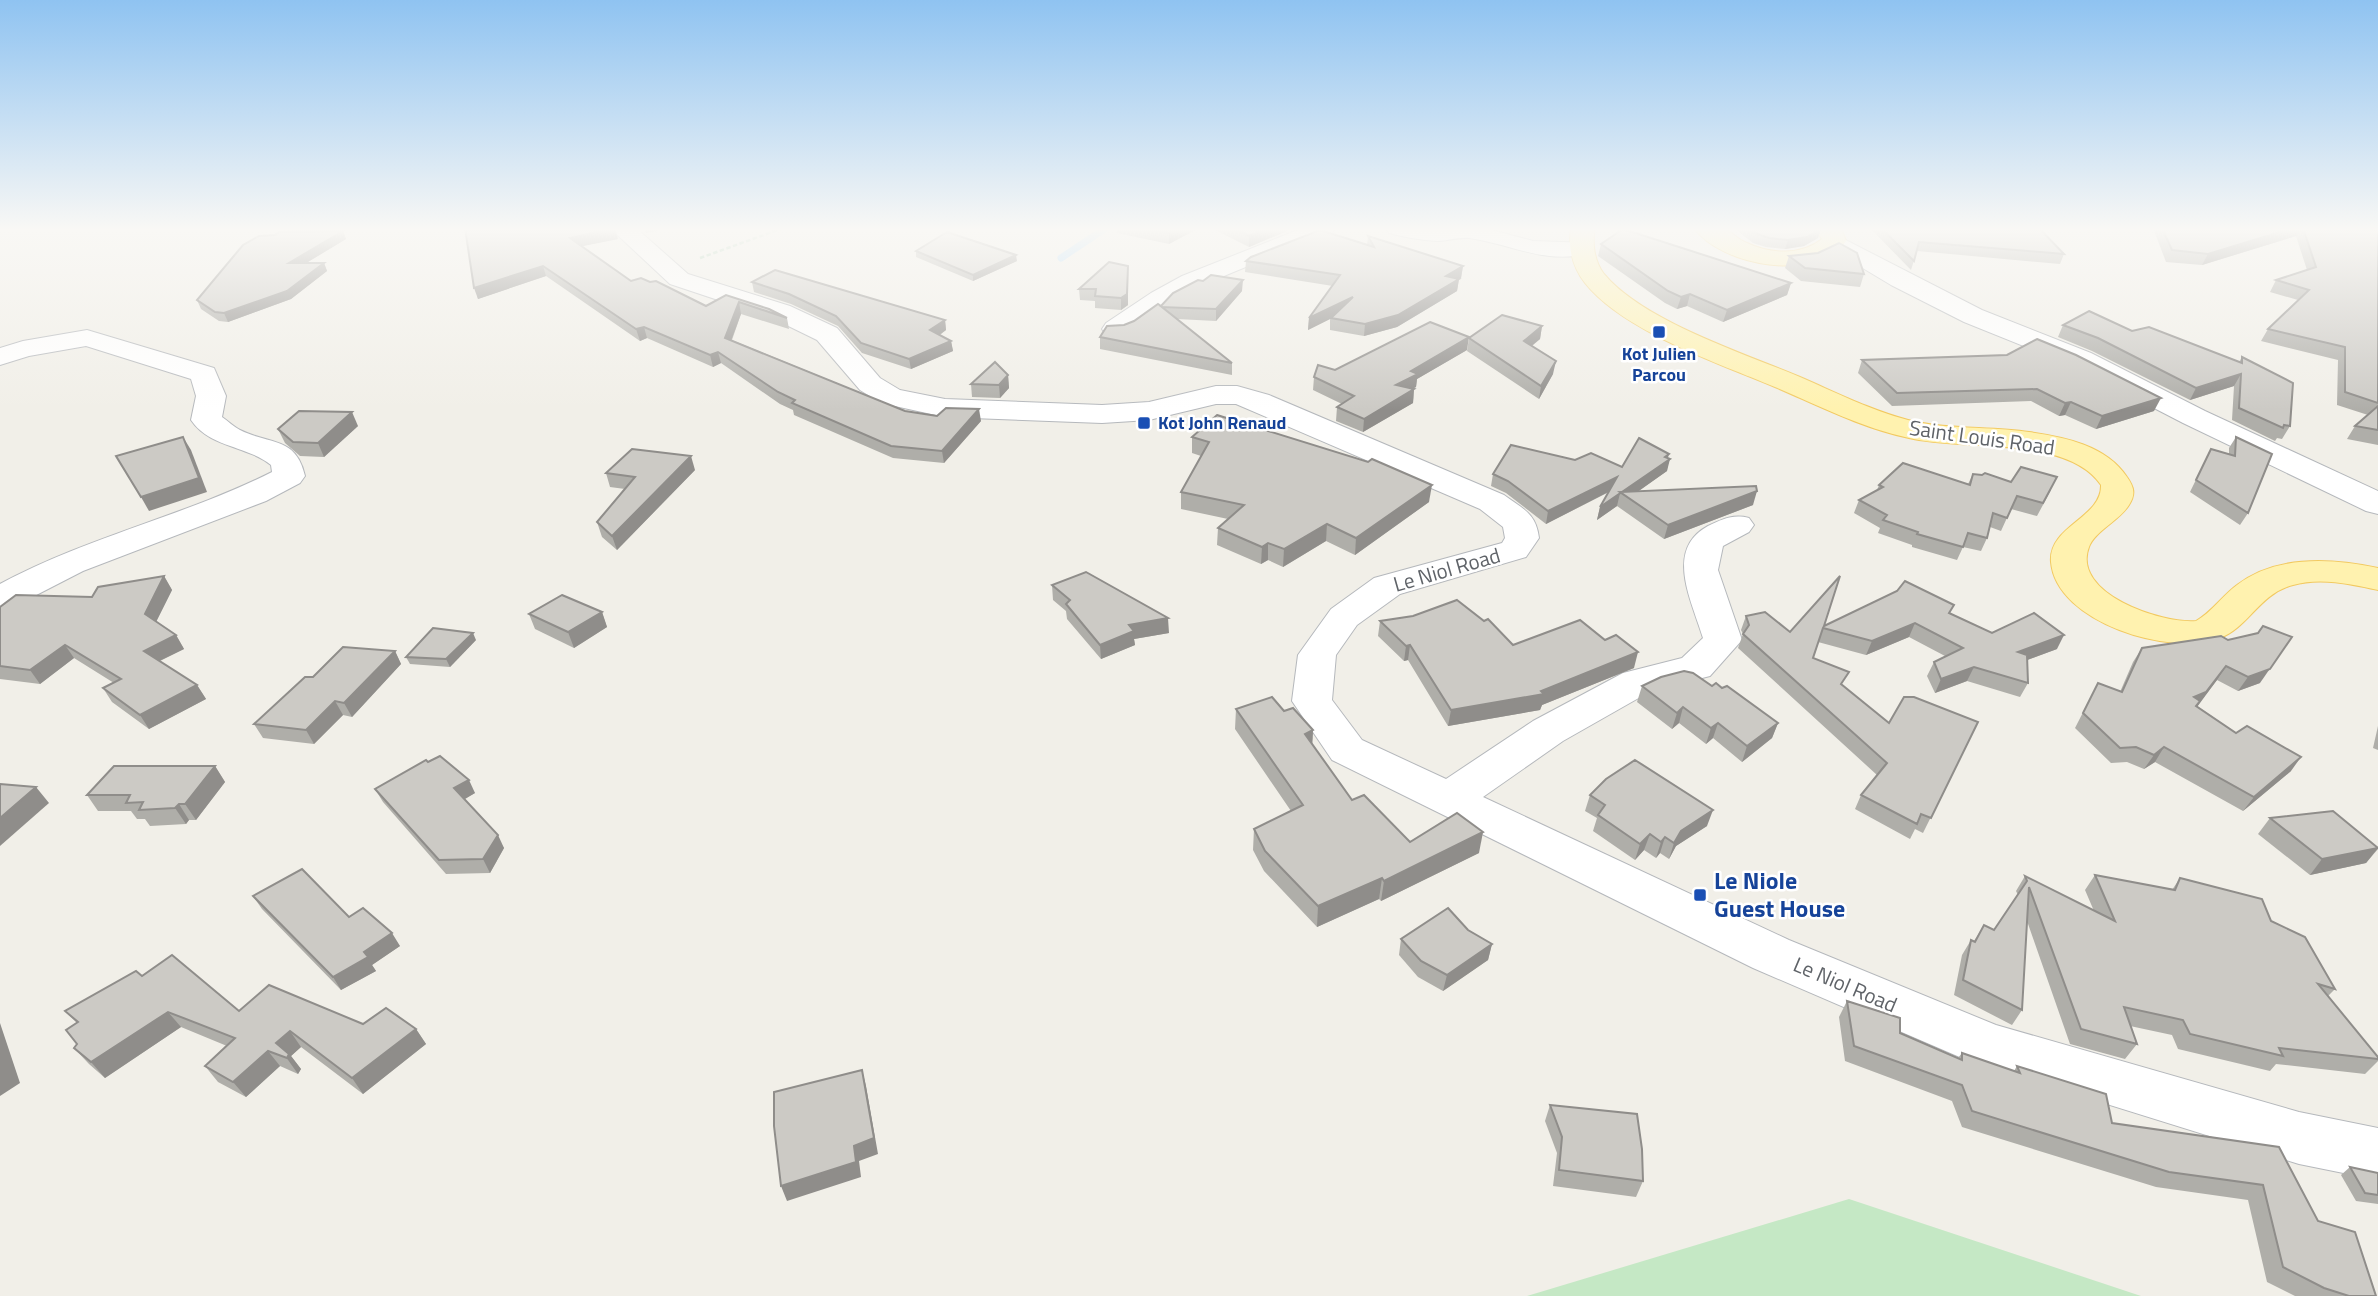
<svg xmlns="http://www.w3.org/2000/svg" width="2378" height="1296" font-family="'Titillium Web',sans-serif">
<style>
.green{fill:#c5e8c5}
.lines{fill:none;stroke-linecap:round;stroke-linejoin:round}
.stream{stroke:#aadaff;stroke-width:7}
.street-casing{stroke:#b5b8bc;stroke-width:2}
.primary-casing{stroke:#f2c960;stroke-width:2}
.path{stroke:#9cc7a9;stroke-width:2.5;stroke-dasharray:4.5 2.5;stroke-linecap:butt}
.street{fill:#fff;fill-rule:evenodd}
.primary{fill:#fff2af;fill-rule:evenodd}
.wall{fill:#afaea9}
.shaded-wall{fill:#8f8d8a}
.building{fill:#cccac5;stroke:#8f8d8a;stroke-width:2}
.transit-dot{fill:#1a4fb4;stroke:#fff;stroke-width:2.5}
.labels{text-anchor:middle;stroke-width:5;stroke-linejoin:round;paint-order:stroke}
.far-transit-label{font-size:18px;font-weight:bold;fill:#164399;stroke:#fff}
.street-label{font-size:21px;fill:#5f6368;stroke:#fff}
.near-transit-label{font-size:24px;font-weight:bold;fill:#164399;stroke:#fff;text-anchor:start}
</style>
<rect width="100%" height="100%" fill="#f1efe8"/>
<polygon class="green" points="1849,1199 2141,1296 1527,1296"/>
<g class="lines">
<polyline class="stream" points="1061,258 1106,228"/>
<defs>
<g id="street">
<path d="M 610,228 L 636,228 L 688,274 L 790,306 L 837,328 L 880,378 L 900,390 L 945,399 L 1102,405 L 1149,402 L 1216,386 L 1237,386 L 1269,395 L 1504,495 C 1523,509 1536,513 1539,538 L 1526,557 L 1400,594 L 1357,625 L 1336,655 L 1332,700 L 1362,740 L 1446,779 L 1533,721 L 1623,673 L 1682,658 L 1703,638 C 1692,601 1664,550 1708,526 C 1723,519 1733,514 1749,518 L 1754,525 L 1749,532 L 1723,546 L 1718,570 L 1742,640 L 1710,676 L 1651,691 L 1563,741 L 1483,797 L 1789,940 L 1996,1025 L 2299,1112 L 2378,1128 L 2378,1180 L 2299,1164 L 1969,1061 L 1753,968 L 1332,760 L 1292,701 L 1298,655 L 1331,609 L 1374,578 L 1502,543 L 1505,538 L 1503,527 L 1480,509 L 1236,404 L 1216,404 L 1149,420 L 1102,423 L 945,417 L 881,403 L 860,390 L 817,340 L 772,318 L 670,284 Z"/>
<path d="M 1303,228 L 1336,228 L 1332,233 C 1279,255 1222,273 1172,302 C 1152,314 1131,341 1106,335 L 1102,329 L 1106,323 L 1151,293 L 1182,276 Z"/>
<path d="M 1385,228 L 1484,228 L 1533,241 L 1591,243 L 1594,248 L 1591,253 C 1544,265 1512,244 1469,238 C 1458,237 1447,241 1437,241 C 1421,240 1404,237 1389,233 Z"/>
<polygon points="1834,234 1982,310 2091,353 2205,411 2378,491 2378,514 2366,511 2183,423 2071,365 1964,322 1891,285 1826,246 1822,241 1826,236"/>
<path d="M 87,330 L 214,368 L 226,396 L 222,417 C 228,421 234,427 240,430 C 270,445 296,436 305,476 L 300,483 L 266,501 L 83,571 L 13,607 L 0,610 L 0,584 C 87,537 184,516 272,472 L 271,465 C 246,445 210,448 191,420 L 196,396 L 191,379 L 86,346 L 29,356 L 0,365 L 0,348 L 23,341 Z"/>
</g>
<g id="primary">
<path d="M 1571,228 L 1595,228 C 1592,243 1594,261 1604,274 C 1643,321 1743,353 1800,377 C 1835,392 1870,410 1908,420 C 1947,430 1989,426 2029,432 C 2064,437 2106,445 2127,477 C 2134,487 2136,494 2129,505 C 2119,521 2095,531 2089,547 C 2071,594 2162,624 2196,621 C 2212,612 2222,596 2237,585 C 2276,555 2332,558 2378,568 L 2378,590 C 2351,584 2320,577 2293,585 C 2259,594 2249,627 2220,638 C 2172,657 2056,623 2051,562 C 2048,526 2102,518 2101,485 C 2067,435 1962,451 1909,438 C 1862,428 1819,406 1775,387 C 1718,363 1623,331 1585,283 C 1572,266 1568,249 1571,228 Z"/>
<path d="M 1694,228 C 1703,228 1715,226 1723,228 C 1731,231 1738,240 1747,243 C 1770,254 1801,256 1822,239 L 1815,228 L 1841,228 L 1846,241 C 1817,283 1721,266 1694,228 Z"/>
</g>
</defs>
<use href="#street" class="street-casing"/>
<use href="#primary" class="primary-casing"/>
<polyline class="path" points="700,258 783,228"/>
<use href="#street" class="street"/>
<use href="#primary" class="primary"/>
</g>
<g class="wall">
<polygon points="465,228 618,239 582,246 631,281 650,282 706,306 726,295 787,318 789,329 741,314 732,340 905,411 981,421 944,463 893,458 794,415 793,410 780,404 721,363 713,367 647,338 640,341 546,276 478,299"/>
<polygon points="1117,228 1199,228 1169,244 1117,233"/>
<polygon points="1211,228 1288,228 1287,231 1249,247"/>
<polygon points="1734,228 1821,228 1818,238 1804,246 1785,249 1766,247 1753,243"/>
<polygon points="1870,228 2039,228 2064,254 2060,264 1917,251 1911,270"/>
<polygon points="2153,228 2378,228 2378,445 2347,439 2355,426 2368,415 2337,405 2338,360 2261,341 2268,329 2298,300 2270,292 2276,280 2307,270 2296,236 2202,265 2166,262"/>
<polygon points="343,231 346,239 306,263 324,263 327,271 291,299 228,322 219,321 201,309 197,300"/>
<polygon points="1368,236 1463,266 1461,278 1459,279 1457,291 1397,327 1364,336 1330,330 1330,319 1308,330 1309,318 1333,286 1245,272 1246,261 1367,245"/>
<polygon points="1601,244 1791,283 1787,295 1723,322 1687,306 1677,309 1665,303 1598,256"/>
<polygon points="916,251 1017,261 973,281 916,257"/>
<polygon points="1789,256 1864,274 1860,287 1801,281 1785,268"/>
<polygon points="1128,266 1128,305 1121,310 1095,308 1095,301 1080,300 1079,289"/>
<polygon points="752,282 945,320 946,330 940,335 951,341 953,351 911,369 862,353 838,326 791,304 754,292"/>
<polygon points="1242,291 1216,321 1177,319 1232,363 1232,375 1100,349 1100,337 1134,321 1161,306"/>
<polygon points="2063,325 2132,331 2239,362 2242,357 2290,426 2282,439 2277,438 2275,441 2232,420 2234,386 2190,400 2092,351 2058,337"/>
<polygon points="1542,326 1540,339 1532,346 1553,374 1539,399 1467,351 1469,338"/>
<polygon points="1467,350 1417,379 1416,387 1412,389 1414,389 1413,403 1363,432 1336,421 1337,407 1342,404 1313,390 1314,377 1335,370"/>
<polygon points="2007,355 2154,411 2096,429 2065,415 2059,416 2031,401 1892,406 1858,373 1862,360"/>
<polygon points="1008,375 1009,388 1000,398 972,397 971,384"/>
<polygon points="358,426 324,457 300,456 285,443 278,429"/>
<polygon points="1192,437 1429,502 1355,555 1326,541 1283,567 1268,560 1261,564 1217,545 1218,528 1228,519 1181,509 1181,492 1201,456 1192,453"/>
<polygon points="2236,437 2248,513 2240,525 2190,492 2211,449 2229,455 2229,448"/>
<polygon points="1668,458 1667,471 1638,491 1753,505 1664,539 1617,506 1597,520 1600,507 1609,492 1546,524 1506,493 1491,486 1493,474 1575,460 1622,467"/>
<polygon points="695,470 617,550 602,537 597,522 625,489 610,487 606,473"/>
<polygon points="1973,474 2051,490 2037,516 2011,509 2001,531 1990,527 1987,538 1981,551 1963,547 1957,560 1912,547 1912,545 1878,533 1880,528 1854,513 1859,500 1877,490 1879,485 1968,484"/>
<polygon points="164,576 172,590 156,622 176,635 184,649 160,661 197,685 206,699 149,729 112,702 103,688 114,683 74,658 40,684 0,679 0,607 92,597"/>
<polygon points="1052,585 1169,633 1134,639 1135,645 1101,659 1067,619 1066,611 1053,600"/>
<polygon points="602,612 607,627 574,648 535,629 529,614"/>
<polygon points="1950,613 1992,633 2057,649 2027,660 2028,683 2020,697 1967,681 1935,693 1927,676 1934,662 1945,656 1909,637 1866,655 1818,642 1813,658 1843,686 1889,723 1978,722 1923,833 1915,829 1910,839 1855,809 1861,795 1877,775 1738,648 1743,634 1741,630 1746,616 1790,632 1824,626"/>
<polygon points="1380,621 1513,645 1634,668 1542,705 1540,710 1448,726 1408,660 1404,661 1378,636"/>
<polygon points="2221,636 2260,683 2238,691 2217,680 2197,706 2291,771 2243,811 2155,762 2144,769 2127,762 2111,763 2075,728 2098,683 2120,692 2133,662 2142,648"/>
<polygon points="476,640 450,667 410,664 406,657"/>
<polygon points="395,651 401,664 352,717 343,715 314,744 263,738 254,724 313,677"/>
<polygon points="1642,686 1722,688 1778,723 1772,738 1742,762 1713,738 1706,744 1679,723 1672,729 1637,702"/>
<polygon points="1236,709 1284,711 1313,730 1312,744 1352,800 1410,842 1479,853 1381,901 1379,899 1317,927 1264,871 1253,850 1254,829 1291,811 1235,729"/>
<polygon points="2378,726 2378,750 2373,748"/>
<polygon points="428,762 475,793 464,799 504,848 490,873 446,874 383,802 375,789"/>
<polygon points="215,766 225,782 196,820 189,820 186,824 150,826 145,819 137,819 131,811 98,811 87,795"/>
<polygon points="1590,795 1707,826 1676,846 1669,859 1660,853 1656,858 1644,850 1635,860 1593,831 1597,818 1585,811"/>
<polygon points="2270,818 2378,847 2378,849 2366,863 2310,875 2258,834"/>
<polygon points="2095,875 2172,890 2180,878 2271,921 2335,989 2328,996 2378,1057 2378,1061 2365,1074 2276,1064 2270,1071 2178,1049 2172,1035 2130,1026 2137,1044 2125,1059 2070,1044 2027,921 2022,1010 2012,1025 1954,995 1962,955 1971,940 1974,941 1984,925 1994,930 2018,895 2016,891 2025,876 2094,911 2085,890"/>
<polygon points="253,896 349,917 400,946 372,965 376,971 341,990 262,909"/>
<polygon points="1468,930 1492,944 1488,960 1443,991 1418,977 1399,955 1401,939"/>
<polygon points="1847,1001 1900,1033 1958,1058 1962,1053 2014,1071 2017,1066 2112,1123 2279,1147 2318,1221 2376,1296 2295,1296 2267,1282 2248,1200 2156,1187 1962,1127 1952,1101 1845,1061 1839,1017"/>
<polygon points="65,1011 239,1011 363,1024 416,1029 426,1044 363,1094 301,1047 291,1056 301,1069 298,1074 280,1066 246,1097 218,1082 205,1066 227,1046 181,1027 105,1078 89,1064 74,1048 77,1044 77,1023"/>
<polygon points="1550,1105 1643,1181 1636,1197 1553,1186 1557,1153 1545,1121"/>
<polygon points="2350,1167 2378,1173 2378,1204 2356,1201 2341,1175"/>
</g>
<g class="shaded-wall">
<polygon points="615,228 618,239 573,248 570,238"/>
<polygon points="644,228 657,228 657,231 646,233"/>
<polygon points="1179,228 1199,228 1169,244 1169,233"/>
<polygon points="1268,228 1288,228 1287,231 1249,247 1249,236"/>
<polygon points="2293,228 2300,228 2296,236 2202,265 2208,254"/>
<polygon points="1821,229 1818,238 1804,246 1785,249 1788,240"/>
<polygon points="343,231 346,239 293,271 289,263"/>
<polygon points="1016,255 1017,261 973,281 973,275"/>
<polygon points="324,263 327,271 291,299 228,322 224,313"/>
<polygon points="543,266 546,276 478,299 474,288"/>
<polygon points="1128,266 1128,305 1121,310 1121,298"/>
<polygon points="1463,266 1461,278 1445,287 1446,276"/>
<polygon points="1459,279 1457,291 1397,327 1364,336 1365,324"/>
<polygon points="1243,280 1242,291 1216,321 1216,309"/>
<polygon points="1791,283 1787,295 1723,322 1727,310"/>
<polygon points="1690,294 1687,306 1677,309 1681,297"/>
<polygon points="1353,297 1330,319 1308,330 1309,318"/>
<polygon points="739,302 741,314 728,349 725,338"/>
<polygon points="945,320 946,330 932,340 930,330"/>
<polygon points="1542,326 1540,339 1521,354 1524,341"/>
<polygon points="644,327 647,338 640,341 636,329"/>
<polygon points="1469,337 1467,350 1417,379 1416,387 1394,398 1396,385 1411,371"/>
<polygon points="951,341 953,351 911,369 909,359"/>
<polygon points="718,352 721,363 713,367 710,355"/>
<polygon points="1556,361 1553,374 1539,399 1541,386"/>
<polygon points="2241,374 2234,386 2190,400 2196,388"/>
<polygon points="1008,375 1009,388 1000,398 999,385"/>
<polygon points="1414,389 1413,403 1363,432 1364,419"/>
<polygon points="2161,398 2154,411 2096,429 2102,416"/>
<polygon points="2071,402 2065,415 2059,416 2065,403"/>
<polygon points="979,409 981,421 944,463 942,451"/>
<polygon points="352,412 358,426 324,457 318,443"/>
<polygon points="183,437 191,450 207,492 149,511 141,497"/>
<polygon points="1669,454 1667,461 1670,459 1667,471 1629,498 1621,493"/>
<polygon points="691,456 695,470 617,550 612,536"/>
<polygon points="1617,477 1614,489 1546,524 1548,511"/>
<polygon points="1432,485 1429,502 1355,555 1356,538"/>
<polygon points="1757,491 1753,505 1664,539 1668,525"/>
<polygon points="1620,493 1617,506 1597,520 1600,507"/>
<polygon points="1327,524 1326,541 1283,567 1284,549"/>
<polygon points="1268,543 1268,560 1261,564 1262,547"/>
<polygon points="164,576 172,590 153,628 145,614"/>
<polygon points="602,612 607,627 574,648 568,632"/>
<polygon points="1168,618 1169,633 1134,639 1135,645 1101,659 1100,645 1129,625"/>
<polygon points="1915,623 1909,637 1866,655 1872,641"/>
<polygon points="473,633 476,640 450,667 446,659"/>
<polygon points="176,635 184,649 153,664 144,651"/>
<polygon points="2064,635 2057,649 2011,666 2018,652"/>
<polygon points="2292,637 2260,683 2238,691 2248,677"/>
<polygon points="65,645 74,658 40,684 30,670"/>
<polygon points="1410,645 1408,660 1404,661 1406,646"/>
<polygon points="395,651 401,664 352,717 344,703"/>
<polygon points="1638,652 1634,668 1542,705 1540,710 1448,726 1451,710 1541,691"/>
<polygon points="2226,666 2217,680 2197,707 2194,697"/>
<polygon points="1974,667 1967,681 1935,693 1941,679"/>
<polygon points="197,685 206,699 149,729 140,715"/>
<polygon points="335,701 343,715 314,744 306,730"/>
<polygon points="1683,707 1679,723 1672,729 1677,713"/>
<polygon points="1718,723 1713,738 1706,744 1711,728"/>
<polygon points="1778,723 1772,738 1742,762 1747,746"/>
<polygon points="1313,730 1312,750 1305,734"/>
<polygon points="2164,747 2155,762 2144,769 2154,755"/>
<polygon points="2301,757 2291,771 2243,811 2254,797"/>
<polygon points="215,766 225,782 196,820 185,804"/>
<polygon points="469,780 475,793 460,802 454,788"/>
<polygon points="36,787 49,803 0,846 0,818"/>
<polygon points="179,804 189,820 186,824 175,808"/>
<polygon points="1713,810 1707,826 1676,846 1669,859 1674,843 1681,831"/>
<polygon points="1483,832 1479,853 1381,901 1384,881"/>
<polygon points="1650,834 1644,850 1635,860 1640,844"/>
<polygon points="498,835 504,848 490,873 483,859"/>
<polygon points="1665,837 1660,853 1656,858 1661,842"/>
<polygon points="2378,848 2366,863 2310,875 2322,859"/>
<polygon points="1382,878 1379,899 1317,927 1318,906"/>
<polygon points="392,933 400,946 372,965 376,971 341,990 333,977 364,952"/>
<polygon points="1492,944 1488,960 1443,991 1447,975"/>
<polygon points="168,1012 181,1027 105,1078 91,1062"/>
<polygon points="0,1023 20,1083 0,1096"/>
<polygon points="416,1029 426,1044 363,1094 352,1078"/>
<polygon points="290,1031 301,1047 291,1056 301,1069 298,1074 276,1043"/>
<polygon points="268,1051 280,1066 246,1097 233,1082"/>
<polygon points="862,1070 866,1086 878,1154 859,1161 861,1177 787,1201 781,1186 854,1146"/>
</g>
<g class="building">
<polygon points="465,228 614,228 570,238 631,281 641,278 650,282 656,281 706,306 726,295 769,309 787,318 739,302 725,338 905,411 937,416 946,408 979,409 942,451 891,446 792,403 795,400 778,392 718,352 710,355 644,327 636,329 543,266 474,288"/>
<polygon points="1144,228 1179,228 1169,233"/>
<polygon points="1234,228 1268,228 1249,236"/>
<polygon points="1748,228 1821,228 1821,229 1807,237 1788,240 1769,238 1755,233"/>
<polygon points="1881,228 2039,228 2064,254 1919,242 1914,261"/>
<polygon points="2162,228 2293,228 2208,254 2172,250"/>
<polygon points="2303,228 2378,228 2378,403 2345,392 2345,347 2268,329 2309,290 2276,280 2316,267"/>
<polygon points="1623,229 1791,283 1727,310 1690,294 1681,297 1668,291 1601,244"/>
<polygon points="1320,230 1374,247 1368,236 1463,266 1446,276 1459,279 1398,315 1365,324 1331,318 1353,297 1309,318 1340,275 1246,261 1251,257"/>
<polygon points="343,231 289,263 324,263 287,291 224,313 215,312 197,300 243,245 259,236 275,235 279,232"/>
<polygon points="947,232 1016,255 973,275 916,251"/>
<polygon points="1839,243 1857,253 1864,274 1805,268 1789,256 1818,253"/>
<polygon points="1109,262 1128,266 1127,294 1121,298 1095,296 1096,289 1079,289"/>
<polygon points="775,270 945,320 930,330 951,341 909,359 861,343 836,316 789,294 752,282"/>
<polygon points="1211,275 1243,280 1216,309 1162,307 1232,363 1100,337 1107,326 1124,325 1134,321 1158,304 1161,306 1173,293 1198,280 1203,281"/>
<polygon points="2089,311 2132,331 2149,327 2242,363 2242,357 2293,383 2290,426 2284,425 2283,428 2239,408 2241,374 2196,388 2098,338 2063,325"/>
<polygon points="1502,315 1542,326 1524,341 1556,361 1541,386 1469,338"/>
<polygon points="1430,322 1469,337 1411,371 1418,374 1396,385 1414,389 1364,419 1337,407 1354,396 1314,377 1318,365 1335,370"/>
<polygon points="2037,339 2076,355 2161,398 2102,416 2071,402 2065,403 2037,389 1897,393 1862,360 2007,355"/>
<polygon points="995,362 1008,375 999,385 971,384"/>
<polygon points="2378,406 2378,430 2355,426"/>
<polygon points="299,411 352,412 318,443 293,442 278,429"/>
<polygon points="1217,415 1368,462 1372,459 1432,485 1356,538 1327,524 1284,549 1268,543 1262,547 1218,528 1244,505 1181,492 1209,442 1192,437"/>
<polygon points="183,437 199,478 141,497 116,456"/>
<polygon points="2236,437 2272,454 2248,513 2196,480 2211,449 2235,456"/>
<polygon points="1639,438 1669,454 1665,457 1670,459 1600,507 1617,477 1548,511 1508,481 1493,474 1511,445 1575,460 1591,453 1622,467"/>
<polygon points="632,449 691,456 612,536 597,522 635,477 606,473"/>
<polygon points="1903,463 1970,485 1973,474 1982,475 1985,473 2011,482 2021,467 2057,477 2043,503 2017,496 2007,518 1993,513 1987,538 1968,533 1963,547 1917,534 1918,532 1883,520 1887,515 1859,500 1883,487 1879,485"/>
<polygon points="1756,486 1757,491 1668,525 1620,492"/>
<polygon points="1086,572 1168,618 1129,625 1134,631 1100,645 1066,604 1070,600 1052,585"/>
<polygon points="164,576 145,614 176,635 144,651 197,685 140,715 103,688 121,679 65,645 30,670 0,666 0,607 16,595 92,597 98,587"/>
<polygon points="1840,576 1824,626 1897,591 1905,581 1954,605 1949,613 1992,633 2034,613 2064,635 2018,652 2027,655 2028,683 1974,667 1941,679 1934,662 1963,648 1915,623 1872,641 1823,628 1813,658 1849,672 1841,684 1889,723 1904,697 1914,697 1978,722 1931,818 1921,814 1917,824 1861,795 1887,763 1743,634 1749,625 1746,616 1765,612 1790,632"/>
<polygon points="562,595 602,612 568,632 529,614"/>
<polygon points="1457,600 1484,621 1488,619 1513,645 1580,620 1605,640 1616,635 1638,652 1541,691 1544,694 1451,710 1410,645 1406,646 1380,621 1413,616"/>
<polygon points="2263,626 2292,637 2270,669 2248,677 2226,666 2206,692 2194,697 2200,701 2196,706 2236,733 2247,726 2301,757 2254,797 2164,747 2154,755 2136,747 2120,748 2083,713 2098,683 2122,692 2142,648 2221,636 2228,640 2258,633"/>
<polygon points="433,628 473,633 446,659 406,657"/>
<polygon points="343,647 395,651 344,703 335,701 306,730 254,724 305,677 313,677"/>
<polygon points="1684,671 1693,673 1712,686 1716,683 1722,688 1727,686 1778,723 1747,746 1718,723 1711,728 1683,707 1677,713 1642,686 1661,677"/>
<polygon points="1272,697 1284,711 1293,708 1313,730 1305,734 1352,800 1364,795 1410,842 1457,813 1483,832 1384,881 1382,878 1318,906 1265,851 1254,829 1303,805 1236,709"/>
<polygon points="440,756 469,780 454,788 498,835 483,859 439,860 375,789 426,760 428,762"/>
<polygon points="1635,760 1713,810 1681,831 1674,843 1665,837 1661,842 1650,834 1640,844 1598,815 1605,805 1590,795 1606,779"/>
<polygon points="114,766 215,766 185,804 179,804 175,808 139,810 143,802 126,803 130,795 87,795"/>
<polygon points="0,784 36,787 0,818"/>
<polygon points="2333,811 2378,848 2322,859 2270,818"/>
<polygon points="302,869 349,917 363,908 392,933 364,952 368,957 333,977 253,896"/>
<polygon points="2095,875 2175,890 2180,878 2262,899 2271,921 2305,937 2335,989 2318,984 2378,1057 2378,1059 2279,1048 2283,1056 2190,1034 2183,1020 2124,1007 2137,1044 2081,1029 2029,887 2022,1010 1963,980 1971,940 1975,942 1984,925 1994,930 2027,881 2025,876 2115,921"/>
<polygon points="1448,908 1468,930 1492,944 1447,975 1421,961 1401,939"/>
<polygon points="172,955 239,1011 269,985 363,1024 386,1008 416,1029 352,1078 290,1031 276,1043 289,1054 287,1058 268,1051 233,1082 205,1066 235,1038 168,1012 91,1062 74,1048 77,1044 66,1030 78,1022 65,1011 136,971 142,976"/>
<polygon points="1847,1001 1900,1018 1900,1033 1962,1060 1962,1053 2020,1073 2017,1066 2106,1094 2112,1123 2279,1147 2318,1221 2355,1232 2376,1296 2349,1296 2324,1288 2283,1267 2263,1185 2169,1172 1972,1111 1962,1085 1854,1046"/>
<polygon points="862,1070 874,1138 854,1146 856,1162 781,1186 774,1126 774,1092"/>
<polygon points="1550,1105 1637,1114 1642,1149 1643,1181 1559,1170 1562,1137"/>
<polygon points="2350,1167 2378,1173 2378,1195 2365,1193"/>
</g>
<linearGradient id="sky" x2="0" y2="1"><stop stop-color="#8fc3f1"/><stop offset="0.56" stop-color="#f9f8f5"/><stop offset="1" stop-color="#f9f8f5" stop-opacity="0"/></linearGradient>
<rect width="2378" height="410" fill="url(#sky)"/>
<g class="transit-dot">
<rect x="1652" y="325" width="14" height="14" rx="3.5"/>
<rect x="1137" y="416" width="14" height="14" rx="3.5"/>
<rect x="1693" y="888" width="14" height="14" rx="3.5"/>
</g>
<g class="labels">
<g class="far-transit-label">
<text x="1659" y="360">Kot Julien<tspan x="1659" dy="21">Parcou</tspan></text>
<text x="1158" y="429" text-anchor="start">Kot John Renaud</text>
</g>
<g class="street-label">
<text transform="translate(1982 438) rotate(8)" y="7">Saint Louis Road</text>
<text transform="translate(1447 570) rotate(-16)" y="7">Le Niol Road</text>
<text transform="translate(1845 985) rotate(23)" y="7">Le Niol Road</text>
</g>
<g class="near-transit-label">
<text x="1714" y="889">Le Niole<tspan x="1714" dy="28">Guest House</tspan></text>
</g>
</g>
</svg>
